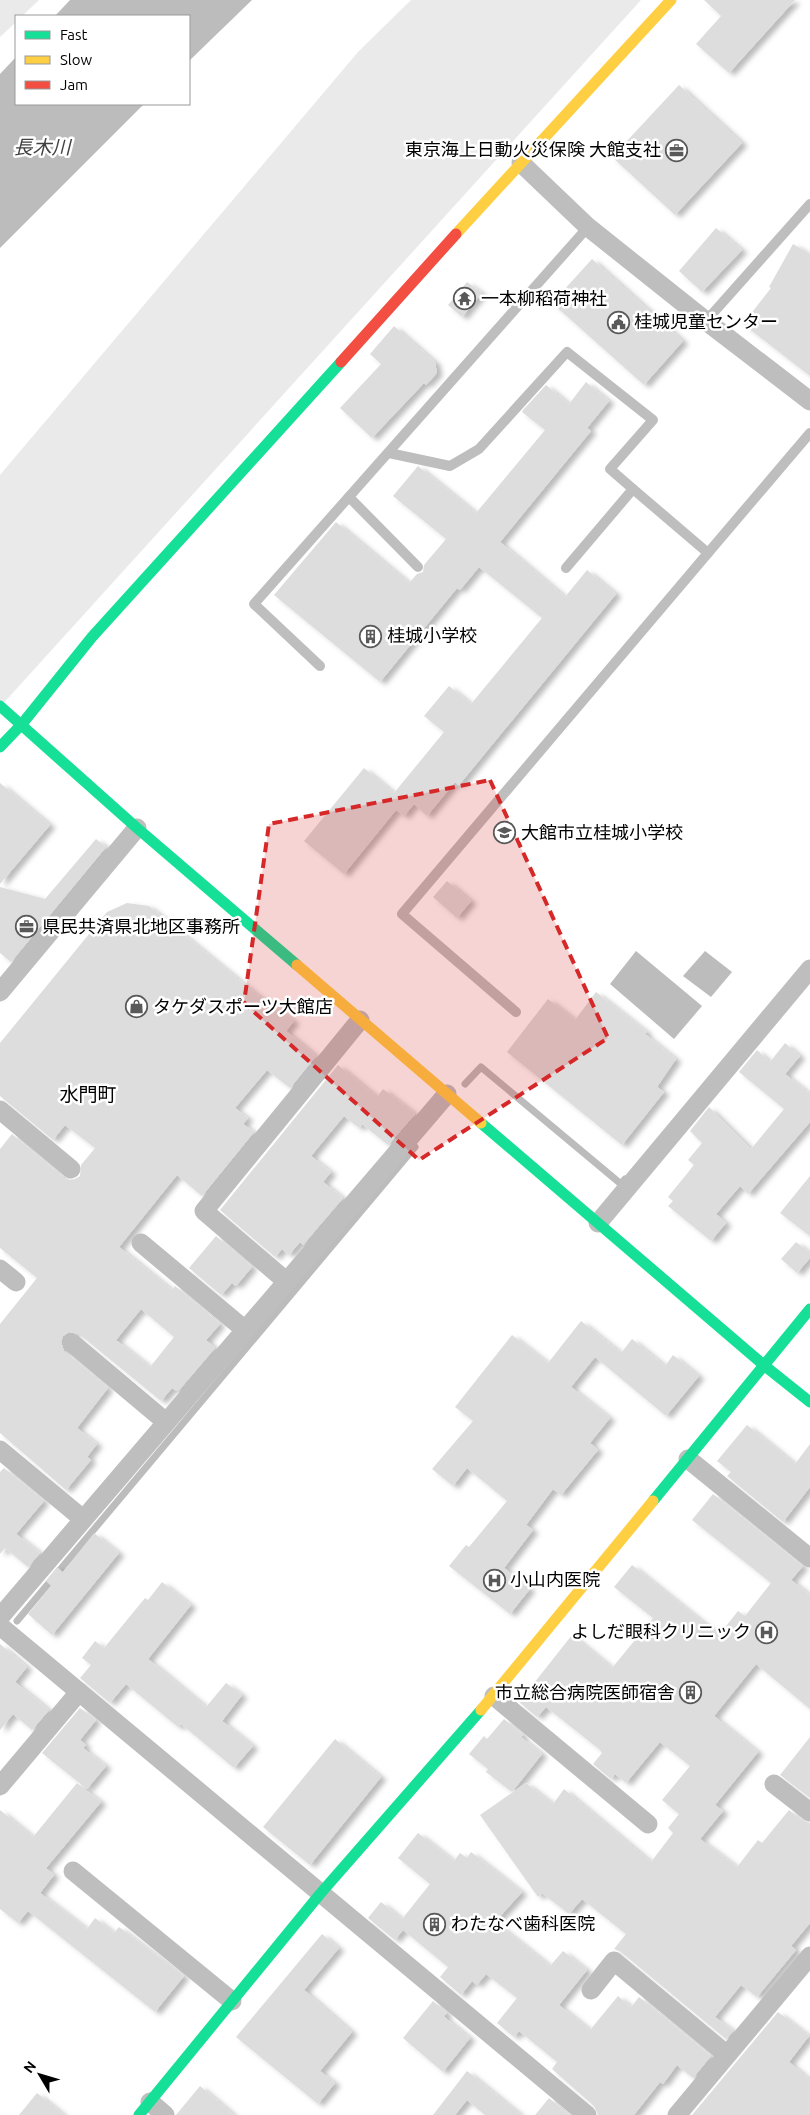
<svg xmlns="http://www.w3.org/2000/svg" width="810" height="2115" font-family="Ubuntu,'Noto Sans JP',sans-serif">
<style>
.green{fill:#eaeaea}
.water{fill:#bcbcbc}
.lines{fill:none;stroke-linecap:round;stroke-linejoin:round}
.stream{stroke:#bcbcbc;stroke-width:7}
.building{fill:#ddd;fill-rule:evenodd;filter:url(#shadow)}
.lane{stroke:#bebebe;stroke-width:10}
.street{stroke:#bebebe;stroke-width:19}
.fast{stroke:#16e098;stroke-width:11}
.slow{stroke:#ffcf43;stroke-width:11}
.jam{stroke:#f24e42;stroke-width:11}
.marked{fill:#d62828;fill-opacity:0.2;stroke:#d62828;stroke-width:4;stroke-dasharray:10 6;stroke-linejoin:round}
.labels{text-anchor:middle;stroke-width:5;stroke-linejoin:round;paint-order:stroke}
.poi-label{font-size:18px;fill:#000;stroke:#fff;text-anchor:start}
.water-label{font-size:19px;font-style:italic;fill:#414141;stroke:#fff}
.neighbourhood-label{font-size:19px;fill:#000;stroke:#fff}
</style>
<defs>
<filter id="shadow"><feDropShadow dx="5.5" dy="3" stdDeviation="2.5" flood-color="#0004"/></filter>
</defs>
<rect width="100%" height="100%" fill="#fff"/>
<g class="green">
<polygon points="0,0 39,0 22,16 16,16 16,22 0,37"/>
<polygon points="411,0 641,0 0,707 0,475 358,52"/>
</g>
<g class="water">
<polygon points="70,0 252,0 189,61 189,16 55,16"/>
<polygon points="16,57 16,104 144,104 0,248 0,74"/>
<polygon points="636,951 702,1006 674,1039 610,984"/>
<polygon points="705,951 732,972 711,997 683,976"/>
</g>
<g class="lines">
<g class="stream">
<polyline points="465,1084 481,1067 621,1184 625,1179"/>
<polyline points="17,1621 415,1147"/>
</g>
</g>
<g class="building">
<polygon points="704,0 795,0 729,73 696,44 721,16"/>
<polygon points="679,85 742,143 675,215 612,157"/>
<polygon points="716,228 742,250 702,292 679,271"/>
<polygon points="793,244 810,254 810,376 743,324 771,288 769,287"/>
<polygon points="592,259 683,341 644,385 552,303"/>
<polygon points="467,282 482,293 462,317 448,305"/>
<polygon points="394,326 435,362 437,373 426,385 424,383 372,438 340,408 381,364 370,354"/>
<polygon points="586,382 609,401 587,428 591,431 500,542 565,597 587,570 616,594 459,785 455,782 427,816 414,804 404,816 396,810 344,874 304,841 364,768 394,793 444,732 424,716 449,686 471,704 542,618 479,567 460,590 457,588 380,682 274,595 336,522 409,583 417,574 423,572 424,565 446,539 393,496 418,466 476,513 545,430 522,412 523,410 546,385 569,404"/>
<polygon points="0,783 50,825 0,884"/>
<polygon points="96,839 106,847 11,962 0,953 0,887 45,899"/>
<polygon points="447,881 471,901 457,918 433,897"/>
<path d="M 127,903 L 149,906 L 266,1002 L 267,1000 L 294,1021 L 286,1031 L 316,1056 L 290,1088 L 267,1070 L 235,1108 L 248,1118 L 243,1124 L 254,1132 L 202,1196 L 177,1175 L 119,1247 L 172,1290 L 175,1286 L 220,1324 L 206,1340 L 215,1348 L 180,1389 L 177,1391 L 172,1388 L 161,1401 L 79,1334 L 69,1332 L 63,1336 L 61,1342 L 64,1351 L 108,1388 L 77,1428 L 97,1444 L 87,1457 L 91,1460 L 66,1490 L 0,1433 L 0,1324 L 37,1278 L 0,1248 L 0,1149 L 12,1134 L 64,1178 L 70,1180 L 75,1179 L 80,1176 L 81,1165 L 95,1148 L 65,1125 L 53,1140 L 0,1096 L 0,1043 L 107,912 ZM 141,1309 L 174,1337 L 150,1367 L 116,1340 Z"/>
<polygon points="596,992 647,1032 645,1034 676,1059 657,1087 664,1092 622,1145 507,1052 548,999 575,1020"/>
<polygon points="785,1043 800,1056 785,1074 810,1094 810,1122 748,1194 740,1186 716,1214 726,1223 711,1241 668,1206 673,1201 668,1197 694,1165 688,1160 702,1143 690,1131 709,1107 751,1149 784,1109 739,1072 757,1050 770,1062"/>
<polygon points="338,1065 377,1097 383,1089 415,1114 388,1145 362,1124 359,1128 344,1116 311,1156 331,1172 323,1182 343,1198 303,1245 300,1242 289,1255 282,1249 275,1257 220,1210"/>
<polygon points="810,1176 810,1236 780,1213"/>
<polygon points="216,1236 252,1267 236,1286 232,1283 221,1295 189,1268"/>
<polygon points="796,1242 810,1253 810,1258 797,1273 781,1259"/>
<polygon points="581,1321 621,1353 632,1339 665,1366 673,1355 699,1376 666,1416 595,1357 571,1387 610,1418 590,1443 598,1450 561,1495 553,1489 526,1525 533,1530 504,1568 530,1589 510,1614 449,1566 466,1545 469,1547 507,1501 467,1468 453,1486 432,1469 473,1421 455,1407 512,1335 548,1363"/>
<polygon points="747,1425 795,1464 810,1444 810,1487 783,1522 727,1476 731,1472 717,1461"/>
<polygon points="4,1468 44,1501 16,1534 40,1553 28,1567 5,1548 0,1554 0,1472"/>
<polygon points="713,1494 803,1566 791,1580 810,1595 810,1709 756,1664 714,1716 758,1752 715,1805 723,1811 700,1839 737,1867 758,1840 762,1843 789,1810 803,1821 810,1823 810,1923 791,1946 796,1950 757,1997 741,1985 715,2017 733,2031 726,2039 621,1952 614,1949 626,1934 582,1899 569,1914 542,1893 538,1897 480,1815 526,1783 553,1804 564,1789 651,1862 673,1833 668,1828 679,1814 662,1800 690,1766 660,1742 626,1783 615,1774 611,1779 593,1764 602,1753 599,1749 546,1707 537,1717 519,1702 572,1635 612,1668 653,1618 614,1587 632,1565 719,1635 738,1611 745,1616 771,1583 692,1520"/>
<polygon points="94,1533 119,1553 52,1635 28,1614 51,1586 46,1581 57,1567 63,1572"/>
<polygon points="162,1582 191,1605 148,1659 206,1707 226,1683 242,1695 222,1721 253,1746 234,1768 181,1724 178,1727 126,1684 110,1703 80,1678 91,1665 82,1658 95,1641 104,1648 145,1598 148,1600"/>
<polygon points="0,1644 27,1667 15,1682 49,1710 32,1730 13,1714 0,1730"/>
<polygon points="80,1708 96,1720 80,1740 86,1745 83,1748 106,1766 87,1789 42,1753"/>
<polygon points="504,1719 523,1735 521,1737 542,1754 512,1792 486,1772 488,1769 469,1754 484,1736 487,1739"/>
<polygon points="810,1737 810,1798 780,1775"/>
<polygon points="335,1739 381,1777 310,1865 263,1827"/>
<polygon points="77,1783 101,1802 46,1868 54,1875 40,1893 87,1929 95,1918 114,1933 119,1927 184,1976 155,2012 28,1911 18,1923 0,1909 0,1810 33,1837"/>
<polygon points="418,1833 454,1861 460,1853 467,1858 471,1852 522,1892 495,1922 550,1966 563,1951 587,1970 559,2005 590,2030 618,1996 631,2007 639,1997 711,2056 693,2078 677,2065 663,2084 660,2082 634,2115 598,2115 594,2106 552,2069 557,2062 519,2031 514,2037 497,2023 517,1998 486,1974 477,1985 472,1981 461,1995 440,1977 448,1967 403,1930 395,1940 368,1918 381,1902 402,1919 430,1884 398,1858"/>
<polygon points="322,1934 339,1948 304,1990 352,2032 320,2071 335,2083 318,2104 236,2037"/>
<polygon points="433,2001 447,2013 444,2016 448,2020 470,2038 443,2072 403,2038"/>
<polygon points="778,2012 809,2036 789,2062 810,2080 810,2115 692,2115"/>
<polygon points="467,2071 521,2115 485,2115 467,2100 455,2115 433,2115"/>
<polygon points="200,2086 234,2115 176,2115"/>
<polygon points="37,2093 64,2115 19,2115"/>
<polygon points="549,2098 569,2115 535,2115"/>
</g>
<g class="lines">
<g class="lane">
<polyline points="706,321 810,204"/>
<polyline points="389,453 450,466 479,449 567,352 653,420 610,469 633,489 566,568"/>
<polyline points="633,489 708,553 810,433"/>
<polyline points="349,497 418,567"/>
<polyline points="320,666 254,604 588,227"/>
<polyline points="516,1012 402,914 708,553"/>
</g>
<g class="street">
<polyline points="521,163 588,227 706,321 810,401"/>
<polyline points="0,992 137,828"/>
<polyline points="0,1110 71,1169"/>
<polyline points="598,1223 810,969"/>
<polyline points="141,1243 244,1329"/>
<polyline points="0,1269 16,1282"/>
<polyline points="286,1281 204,1211 360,1020"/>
<polyline points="72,1343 166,1422"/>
<polyline points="0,1450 83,1519"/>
<polyline points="688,1459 810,1558"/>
<polyline points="0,1617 447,1094"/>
<polyline points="0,1626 587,2115"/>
<polyline points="494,1696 648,1824"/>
<polyline points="774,1784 810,1812"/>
<polyline points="0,1786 79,1692"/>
<polyline points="73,1871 232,2001"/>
<polyline points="591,1990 614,1961 726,2054"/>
<polyline points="150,2102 165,2115"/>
<polyline points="677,2115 810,1956"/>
</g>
<g class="fast">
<polyline points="0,706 137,828 297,965"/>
<polyline points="0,747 22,724 92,637 341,362"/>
<polyline points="481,1123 765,1366 810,1402"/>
<polyline points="653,1501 810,1309"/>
<polyline points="139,2115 320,1894 481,1710"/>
</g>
<g class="slow">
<polyline points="456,234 671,0"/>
<polyline points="297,965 481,1123"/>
<polyline points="481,1710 653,1501"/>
</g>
<polyline class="jam" points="341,362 456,234"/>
</g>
<path class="marked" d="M 490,780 L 608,1038 L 419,1160 L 244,1003 L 269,824 Z"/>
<defs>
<symbol id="office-ring" viewBox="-11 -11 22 22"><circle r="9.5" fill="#fff" stroke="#595959" stroke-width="1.5"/><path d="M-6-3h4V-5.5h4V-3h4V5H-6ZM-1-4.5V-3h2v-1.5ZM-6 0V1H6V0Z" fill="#595959"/></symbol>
<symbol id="temple-ring" viewBox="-11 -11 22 22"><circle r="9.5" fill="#fff" stroke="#595959" stroke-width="1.5"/><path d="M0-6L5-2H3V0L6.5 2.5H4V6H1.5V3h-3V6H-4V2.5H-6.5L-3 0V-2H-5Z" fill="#595959"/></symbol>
<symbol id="civic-ring" viewBox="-11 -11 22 22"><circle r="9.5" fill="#fff" stroke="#595959" stroke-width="1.5"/><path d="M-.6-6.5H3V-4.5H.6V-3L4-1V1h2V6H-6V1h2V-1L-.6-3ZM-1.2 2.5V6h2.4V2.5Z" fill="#595959"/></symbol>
<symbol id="building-ring" viewBox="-11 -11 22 22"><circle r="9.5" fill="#fff" stroke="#595959" stroke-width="1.5"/><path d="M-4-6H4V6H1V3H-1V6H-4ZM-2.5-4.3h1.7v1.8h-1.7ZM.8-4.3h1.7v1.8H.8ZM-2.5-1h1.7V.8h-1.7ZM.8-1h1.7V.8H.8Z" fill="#595959"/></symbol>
<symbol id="school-ring" viewBox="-11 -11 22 22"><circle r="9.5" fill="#fff" stroke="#595959" stroke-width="1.5"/><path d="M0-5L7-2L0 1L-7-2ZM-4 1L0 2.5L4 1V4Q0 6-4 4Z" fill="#595959"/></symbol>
<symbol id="shop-ring" viewBox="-11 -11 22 22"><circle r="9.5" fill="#fff" stroke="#595959" stroke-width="1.5"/><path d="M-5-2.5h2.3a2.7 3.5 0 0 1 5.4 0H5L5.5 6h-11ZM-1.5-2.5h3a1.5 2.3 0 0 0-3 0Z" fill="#595959"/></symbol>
<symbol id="hospital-ring" viewBox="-11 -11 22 22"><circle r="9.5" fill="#fff" stroke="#595959" stroke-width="1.5"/><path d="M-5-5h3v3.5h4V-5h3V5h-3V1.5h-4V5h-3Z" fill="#595959"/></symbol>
</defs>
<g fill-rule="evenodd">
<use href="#office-ring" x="664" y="138" width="25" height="25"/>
<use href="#temple-ring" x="452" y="286" width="25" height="25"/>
<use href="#civic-ring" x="606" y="310" width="25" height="25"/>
<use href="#building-ring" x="358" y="624" width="25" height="25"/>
<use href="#school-ring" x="492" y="820" width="25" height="25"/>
<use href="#office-ring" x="14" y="914" width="25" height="25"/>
<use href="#shop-ring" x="124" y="994" width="25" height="25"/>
<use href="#hospital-ring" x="482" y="1568" width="25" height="25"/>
<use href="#hospital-ring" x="754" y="1620" width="25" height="25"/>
<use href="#building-ring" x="678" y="1680" width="25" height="25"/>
<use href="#building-ring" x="422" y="1912" width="25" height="25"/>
</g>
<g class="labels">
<g class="poi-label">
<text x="661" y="156" text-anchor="end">東京海上日動火災保険 大館支社</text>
<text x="481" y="305">一本柳稻荷神社</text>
<text x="634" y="328">桂城児童センター</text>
<text x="387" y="642">桂城小学校</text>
<text x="521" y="839">大館市立桂城小学校</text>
<text x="42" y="933">県民共済県北地区事務所</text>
<text x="153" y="1013">タケダスポーツ大館店</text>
<text x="510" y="1586">小山内医院</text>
<text x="751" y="1638" text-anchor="end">よしだ眼科クリニック</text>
<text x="675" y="1699" text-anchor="end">市立総合病院医師宿舎</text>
<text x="451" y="1930">わたなべ歯科医院</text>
</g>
<g class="water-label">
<text x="42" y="154">長木川</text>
</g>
<g class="neighbourhood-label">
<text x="88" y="1101">水門町</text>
</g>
</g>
<rect x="15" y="15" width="175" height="90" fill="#ffffff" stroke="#999999"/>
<rect x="25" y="31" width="25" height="8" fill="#16e098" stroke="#999999"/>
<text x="60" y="40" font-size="15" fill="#000000">Fast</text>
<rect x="25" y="56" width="25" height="8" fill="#ffcf43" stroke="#999999"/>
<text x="60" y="65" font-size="15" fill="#000000">Slow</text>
<rect x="25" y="81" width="25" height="8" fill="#f24e42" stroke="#999999"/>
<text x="60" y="90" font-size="15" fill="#000000">Jam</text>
<g transform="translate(40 2075) rotate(308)" stroke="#ffffff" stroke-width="4" paint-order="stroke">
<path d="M0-4L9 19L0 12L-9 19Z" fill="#000000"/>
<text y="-8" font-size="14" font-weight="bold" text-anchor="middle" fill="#000000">N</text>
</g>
</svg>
